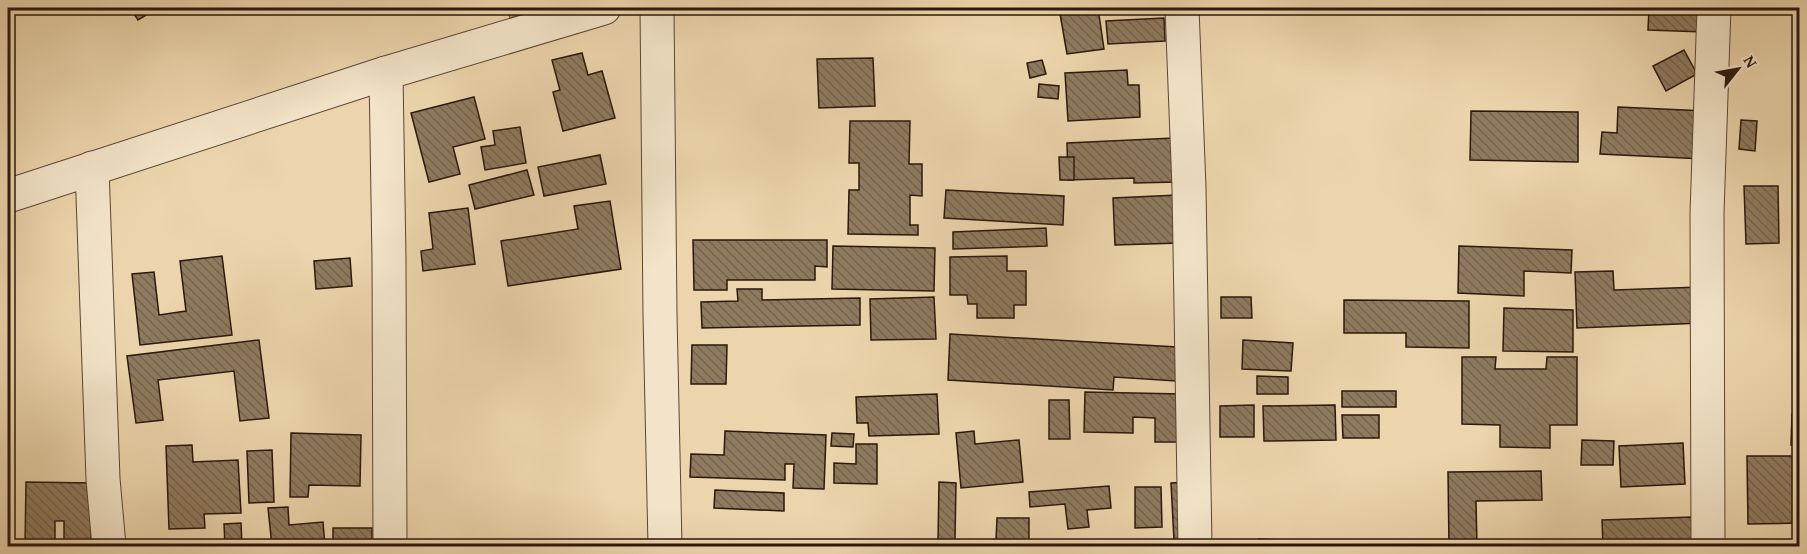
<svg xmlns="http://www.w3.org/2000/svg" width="1807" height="554" font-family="'Gentium Book Plus',serif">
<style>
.grass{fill:#cbb591;stroke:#7b664e;stroke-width:1.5}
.building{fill:url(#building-back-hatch);stroke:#2b170c;stroke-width:1.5}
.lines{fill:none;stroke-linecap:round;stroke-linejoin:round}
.minor-casing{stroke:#5b4634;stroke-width:35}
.minor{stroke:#f3e4c9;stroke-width:33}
</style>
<defs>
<pattern id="building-back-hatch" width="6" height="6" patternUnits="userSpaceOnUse" patternTransform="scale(1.5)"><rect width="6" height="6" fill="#8f7a5f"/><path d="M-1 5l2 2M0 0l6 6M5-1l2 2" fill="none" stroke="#75634d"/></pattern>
</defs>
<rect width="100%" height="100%" fill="#ecd5ac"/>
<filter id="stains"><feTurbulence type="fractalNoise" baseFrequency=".00333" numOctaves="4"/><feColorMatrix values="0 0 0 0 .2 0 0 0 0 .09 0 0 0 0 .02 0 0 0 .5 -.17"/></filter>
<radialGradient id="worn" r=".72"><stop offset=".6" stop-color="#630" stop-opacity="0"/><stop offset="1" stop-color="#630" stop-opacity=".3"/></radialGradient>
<polygon class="grass" points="507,8 543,8 510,18"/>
<g class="building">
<polygon points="130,8 158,8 138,20"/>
<polygon points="1059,8 1098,8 1104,49 1067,54"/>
<polygon points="1649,8 1705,8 1704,32 1648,30"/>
<polygon points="1164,18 1165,41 1108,44 1106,21"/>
<polygon points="1684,50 1697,74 1666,91 1653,66"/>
<polygon points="582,53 588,75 602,71 615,118 563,131 553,92 560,90 552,60"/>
<polygon points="873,58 875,106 819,108 817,59"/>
<polygon points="1042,60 1046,74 1030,78 1027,63"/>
<polygon points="1127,70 1128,85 1139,85 1140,117 1068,121 1065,73"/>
<polygon points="1039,84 1059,86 1058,99 1038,97"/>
<polygon points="474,97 485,139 453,147 460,174 429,182 411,113"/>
<polygon points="1796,98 1800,98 1800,156 1797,156"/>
<polygon points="1618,107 1706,111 1704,159 1600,154 1602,132 1617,133"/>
<polygon points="1471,111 1578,112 1578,162 1470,160"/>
<polygon points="1741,120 1757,121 1755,151 1739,149"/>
<polygon points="850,121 910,121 909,164 922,164 922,196 910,195 910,225 918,225 918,235 848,234 849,190 859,190 859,163 849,163"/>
<polygon points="520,127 526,163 485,170 481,147 495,145 493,131"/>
<polygon points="1174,138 1177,182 1134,183 1134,178 1068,180 1067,143"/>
<polygon points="600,155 606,184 544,196 538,167"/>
<polygon points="1059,157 1074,157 1074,180 1060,180"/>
<rect x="1796" y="162" width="4" height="94"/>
<polygon points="527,170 534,195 475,209 469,185"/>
<polygon points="1744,186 1778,186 1779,243 1746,244"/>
<polygon points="946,190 1064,196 1063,225 944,218"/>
<polygon points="1178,195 1180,243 1115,245 1113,198"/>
<polygon points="610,201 621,269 508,286 501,241 578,229 574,206"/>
<polygon points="468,208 475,264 423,271 421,251 433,249 429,213"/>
<polygon points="1046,228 1047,246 953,249 953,232"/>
<polygon points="693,240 827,240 827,267 815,266 815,280 727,280 727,290 694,290"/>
<polygon points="833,246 935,248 934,291 832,289"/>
<polygon points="1459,246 1572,250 1571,273 1524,271 1524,296 1458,293"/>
<polygon points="222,256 232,335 140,345 132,274 154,272 159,315 186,311 180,261"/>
<polygon points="1007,256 1007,271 1026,271 1026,305 1014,305 1014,318 977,318 977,304 968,304 967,295 950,295 950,257"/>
<polygon points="350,258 352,286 316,289 314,261"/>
<polygon points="1613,271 1614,290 1701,287 1703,323 1577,328 1575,272"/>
<polygon points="737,289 762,289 762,300 860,298 860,325 702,328 701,302 738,301"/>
<polygon points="934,297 936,339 871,340 870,299"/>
<polygon points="1221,297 1251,297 1252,318 1221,318"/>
<polygon points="1344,300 1469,301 1469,348 1406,347 1406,333 1344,333"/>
<polygon points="1504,308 1573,310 1573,352 1503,351"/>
<polygon points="950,334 1177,347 1176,381 1114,377 1113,390 948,380"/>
<polygon points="259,340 269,418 240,421 234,371 158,380 163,420 136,423 127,356"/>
<polygon points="1243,340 1293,343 1291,371 1242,369"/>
<polygon points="692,345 727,345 726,384 691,384"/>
<polygon points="1462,357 1496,357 1495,369 1546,369 1547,357 1577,357 1577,425 1550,425 1550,448 1500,447 1500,425 1462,424"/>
<polygon points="1257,376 1288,377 1288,394 1257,394"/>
<rect x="1342" y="391" width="54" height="16"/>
<polygon points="1085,392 1182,394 1182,442 1155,442 1155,418 1133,417 1133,433 1084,432"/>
<polygon points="937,394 939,434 869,436 868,423 857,423 856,397"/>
<polygon points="1049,400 1069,400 1070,439 1049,439"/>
<polygon points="1254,405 1254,437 1220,437 1220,406"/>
<polygon points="1335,405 1336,440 1264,441 1263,406"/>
<polygon points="1792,414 1800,414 1800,446 1791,445"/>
<polygon points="1342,415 1379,415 1379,438 1343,438"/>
<polygon points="725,431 826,435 824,489 793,488 794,464 785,464 785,480 690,477 691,454 724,455"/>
<polygon points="974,431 975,444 1019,440 1023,482 961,488 956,433"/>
<polygon points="291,433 361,435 360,486 309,485 308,497 290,497"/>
<polygon points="832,433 854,434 853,447 831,446"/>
<polygon points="1582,440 1614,441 1613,465 1581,465"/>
<polygon points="1683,443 1685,484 1621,487 1619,446"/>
<polygon points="856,444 877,444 877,484 834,483 834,463 856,464"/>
<polygon points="192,445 193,462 238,460 241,513 204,514 205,528 169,529 166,446"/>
<polygon points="272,450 274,502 249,503 247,451"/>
<polygon points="1747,456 1800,456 1800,523 1748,524"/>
<polygon points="1541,471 1542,500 1476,501 1477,546 1449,546 1448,472"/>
<polygon points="26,482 92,483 91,546 64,546 64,521 55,521 55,546 25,546"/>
<polygon points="939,482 956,483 955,540 938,540"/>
<polygon points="1193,482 1196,539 1174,540 1171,483"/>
<polygon points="1109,486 1111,508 1087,510 1089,527 1068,529 1065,504 1030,507 1029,492"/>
<polygon points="1135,487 1161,487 1162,527 1135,528"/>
<polygon points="715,490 784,493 784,511 714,508"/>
<polygon points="288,507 289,525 323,522 325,546 272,546 268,508"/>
<polygon points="1693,517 1694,546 1603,546 1602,520"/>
<polygon points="997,518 1029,518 1029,540 996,540"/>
<polygon points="241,523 242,546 225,546 224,524"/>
<rect x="333" y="528" width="39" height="18"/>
<polygon points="1258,539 1350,542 1350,546 1257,546"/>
<polygon points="1800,539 1800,546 1742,546 1742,542"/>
<polygon points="1385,540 1439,542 1439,546 1385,546"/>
</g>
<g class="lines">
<defs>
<g id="minor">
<polyline points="657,8 660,315 665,546"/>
<polyline points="1182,8 1189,188 1195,546"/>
<polyline points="386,73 389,260 390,546"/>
<polyline points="92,168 103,479 109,546"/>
<polyline points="8,196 386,73 604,8"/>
<polyline points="1708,546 1707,213 1714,8"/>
</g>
</defs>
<use href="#minor" class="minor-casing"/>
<use href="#minor" class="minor"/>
</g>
<rect width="1807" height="554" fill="none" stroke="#ecd5ac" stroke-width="30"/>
<rect x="9" y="9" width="1789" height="536" fill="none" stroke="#2b170c" stroke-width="3"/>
<rect x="15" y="15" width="1777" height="524" fill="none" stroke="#2b170c" stroke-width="1.5"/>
<g transform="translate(1738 69) rotate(59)" stroke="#f3e4c9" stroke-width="4.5" paint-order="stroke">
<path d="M0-4.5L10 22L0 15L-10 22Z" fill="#2b170c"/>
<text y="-9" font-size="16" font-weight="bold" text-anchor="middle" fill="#2b170c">N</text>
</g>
<rect width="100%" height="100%" filter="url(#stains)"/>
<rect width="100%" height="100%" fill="url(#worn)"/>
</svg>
